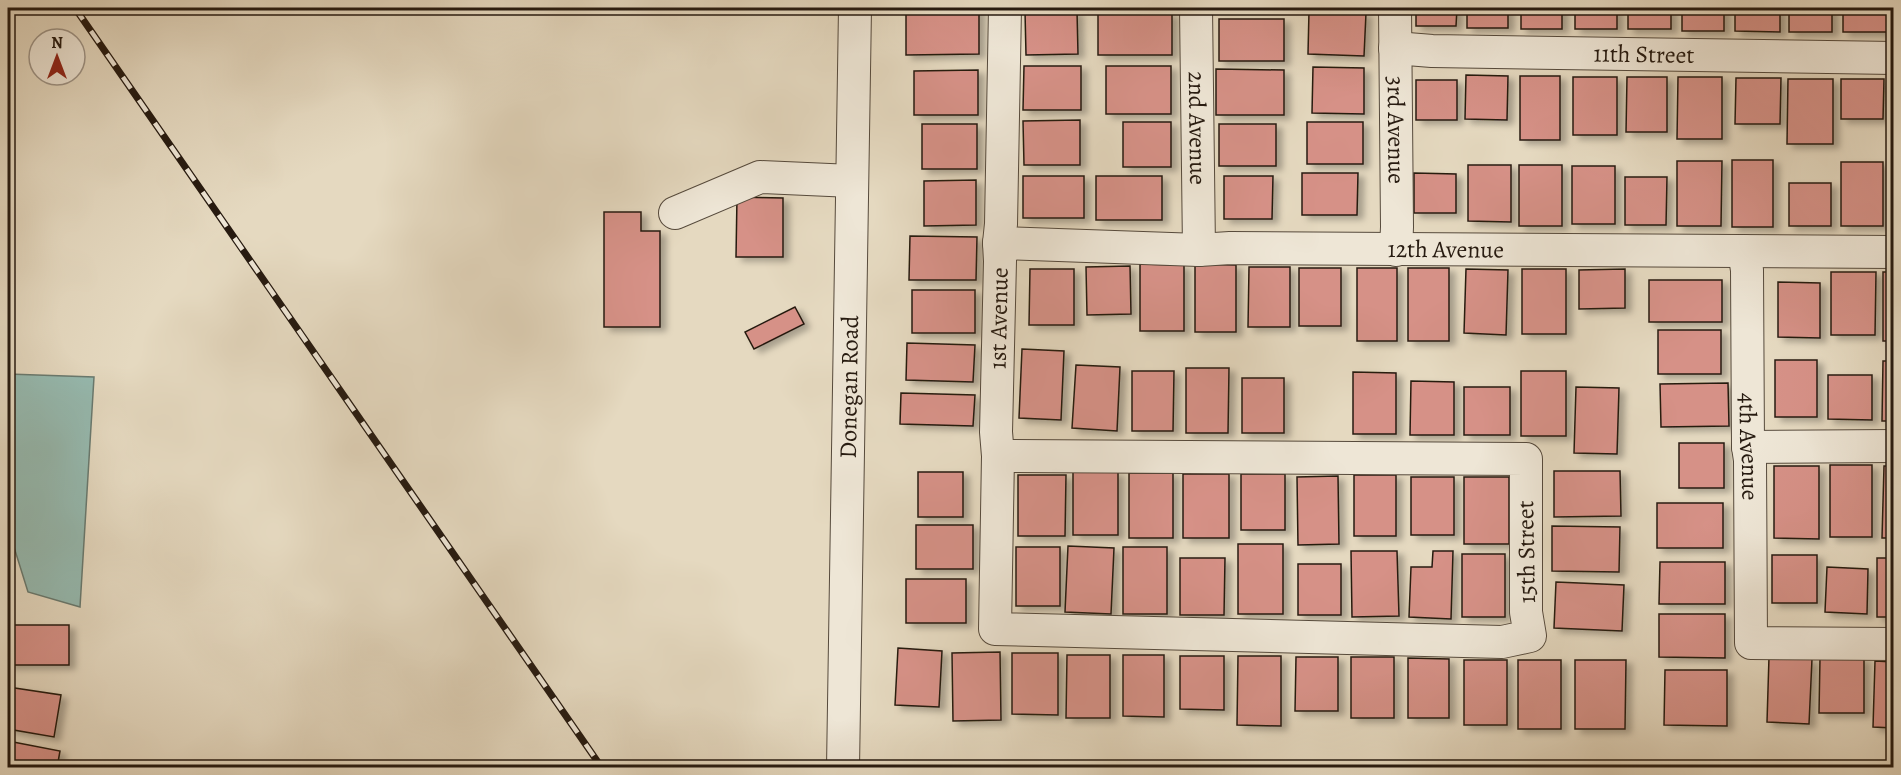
<svg xmlns="http://www.w3.org/2000/svg" width="1901" height="775" font-family="Alegreya,serif">
<style>
.water{fill:#96bab0;stroke:#697a70;stroke-width:1.5}
.building{fill:#d69187;stroke:#261a10;stroke-width:1.5;filter:url(#shadow)}
.lines{fill:none;stroke-linecap:round;stroke-linejoin:round}
.minor-casing{stroke:#564a3c;stroke-width:34}
.minor{stroke:#eee6d6;stroke-width:32}
.rail-casing{stroke:#261a10;stroke-width:7}
.rail{stroke:#eee6d6;stroke-width:4.5;stroke-dasharray:14;stroke-linecap:butt}
.labels{text-anchor:middle;stroke-width:4.5;stroke-linejoin:round;paint-order:stroke}
.street-label{font-size:24px;fill:#261a10;stroke:#eee6d6}
</style>
<defs>
<filter id="shadow"><feDropShadow dx="6" dy="4" stdDeviation="3" flood-color="#0004"/></filter>
</defs>
<rect width="100%" height="100%" fill="#e5d9c0"/>
<filter id="stains"><feTurbulence type="fractalNoise" baseFrequency=".00333" numOctaves="4"/><feColorMatrix values="0 0 0 0 .2 0 0 0 0 .09 0 0 0 0 .02 0 0 0 .5 -.17"/></filter>
<radialGradient id="worn" r=".72"><stop offset=".6" stop-color="#630" stop-opacity="0"/><stop offset="1" stop-color="#630" stop-opacity=".3"/></radialGradient>
<polygon class="water" points="8,374 94,377 80,607 28,592 8,528"/>
<g class="building">
<polygon points="906,8 979,8 979,54 906,55"/>
<polygon points="1416,8 1457,8 1456,26 1416,26"/>
<rect x="1467" y="8" width="41" height="20"/>
<rect x="1521" y="8" width="41" height="21"/>
<rect x="1575" y="8" width="42" height="21"/>
<rect x="1628" y="8" width="43" height="21"/>
<rect x="1682" y="8" width="42" height="23"/>
<polygon points="1735,8 1780,8 1780,32 1735,31"/>
<rect x="1789" y="8" width="43" height="24"/>
<rect x="1843" y="8" width="44" height="24"/>
<polygon points="1025,11 1077,11 1078,54 1026,55"/>
<polygon points="1309,11 1366,13 1364,56 1308,54"/>
<polygon points="1098,12 1172,13 1172,55 1098,55"/>
<rect x="1219" y="19" width="65" height="42"/>
<polygon points="1024,66 1081,66 1081,110 1023,110"/>
<rect x="1106" y="66" width="65" height="48"/>
<polygon points="1313,67 1364,68 1364,114 1312,113"/>
<polygon points="1216,69 1284,70 1284,115 1216,115"/>
<polygon points="978,70 978,115 914,115 914,71"/>
<polygon points="1466,75 1508,76 1507,120 1465,119"/>
<rect x="1520" y="76" width="40" height="64"/>
<rect x="1573" y="77" width="44" height="58"/>
<polygon points="1627,77 1667,77 1667,132 1626,132"/>
<polygon points="1678,77 1722,77 1722,139 1677,139"/>
<polygon points="1736,78 1781,78 1780,124 1735,124"/>
<polygon points="1788,79 1833,79 1833,144 1787,144"/>
<polygon points="1841,79 1884,79 1883,119 1841,119"/>
<rect x="1416" y="80" width="41" height="40"/>
<polygon points="1080,120 1080,165 1024,165 1023,121"/>
<rect x="1123" y="122" width="48" height="45"/>
<rect x="1307" y="122" width="56" height="42"/>
<rect x="922" y="124" width="55" height="45"/>
<rect x="1219" y="124" width="57" height="42"/>
<rect x="1732" y="160" width="41" height="67"/>
<polygon points="1677,161 1722,161 1721,226 1677,226"/>
<rect x="1841" y="162" width="42" height="64"/>
<polygon points="1468,165 1511,165 1511,222 1468,221"/>
<rect x="1519" y="165" width="43" height="61"/>
<rect x="1572" y="166" width="43" height="58"/>
<polygon points="1302,173 1358,173 1357,215 1302,215"/>
<polygon points="1414,173 1456,174 1456,213 1414,213"/>
<rect x="1023" y="176" width="61" height="42"/>
<rect x="1096" y="176" width="66" height="44"/>
<polygon points="1224,176 1273,176 1272,219 1224,219"/>
<polygon points="1625,177 1667,177 1666,225 1625,225"/>
<polygon points="976,180 976,225 924,226 924,181"/>
<rect x="1789" y="183" width="42" height="43"/>
<polygon points="737,197 783,198 783,257 736,257"/>
<polygon points="604,212 641,212 641,231 660,231 660,327 604,327"/>
<polygon points="910,236 977,237 976,280 909,280"/>
<polygon points="1140,264 1184,265 1184,331 1140,331"/>
<polygon points="1195,264 1236,265 1236,332 1195,332"/>
<polygon points="1130,266 1131,314 1087,315 1086,267"/>
<polygon points="1249,267 1290,267 1290,327 1248,327"/>
<rect x="1299" y="268" width="42" height="58"/>
<rect x="1357" y="268" width="40" height="73"/>
<rect x="1408" y="268" width="41" height="73"/>
<polygon points="1030,269 1074,269 1074,325 1029,325"/>
<polygon points="1466,269 1508,270 1506,335 1464,333"/>
<rect x="1522" y="269" width="44" height="65"/>
<polygon points="1625,269 1625,308 1579,309 1579,270"/>
<polygon points="1831,272 1876,272 1875,335 1831,335"/>
<rect x="1883" y="272" width="11" height="69"/>
<rect x="1649" y="280" width="73" height="42"/>
<polygon points="1778,282 1820,283 1820,338 1778,337"/>
<rect x="912" y="290" width="63" height="43"/>
<polygon points="795,307 804,324 754,349 745,332"/>
<rect x="1658" y="330" width="63" height="44"/>
<polygon points="907,343 975,345 973,382 906,380"/>
<polygon points="1022,349 1064,351 1061,420 1019,418"/>
<rect x="1775" y="360" width="42" height="57"/>
<polygon points="1883,361 1894,361 1894,421 1882,421"/>
<polygon points="1076,365 1120,367 1117,431 1072,428"/>
<polygon points="1186,368 1229,368 1228,433 1186,433"/>
<polygon points="1132,371 1174,371 1173,431 1132,431"/>
<rect x="1521" y="371" width="45" height="65"/>
<polygon points="1353,372 1396,373 1396,434 1353,434"/>
<polygon points="1828,375 1872,375 1872,420 1828,419"/>
<rect x="1242" y="378" width="42" height="55"/>
<polygon points="1411,381 1454,382 1454,435 1410,435"/>
<polygon points="1728,383 1729,426 1661,427 1660,384"/>
<rect x="1464" y="387" width="46" height="48"/>
<polygon points="1576,387 1619,388 1617,454 1574,453"/>
<polygon points="901,393 975,395 973,426 900,424"/>
<rect x="1679" y="443" width="45" height="45"/>
<rect x="1830" y="465" width="42" height="72"/>
<polygon points="1774,466 1819,466 1819,539 1774,538"/>
<polygon points="1884,466 1894,466 1894,538 1882,538"/>
<polygon points="1554,471 1620,471 1621,516 1554,517"/>
<rect x="918" y="472" width="45" height="45"/>
<rect x="1073" y="472" width="45" height="63"/>
<rect x="1129" y="473" width="44" height="65"/>
<rect x="1183" y="474" width="46" height="64"/>
<rect x="1241" y="474" width="44" height="56"/>
<polygon points="1018,475 1066,475 1065,536 1018,536"/>
<rect x="1354" y="475" width="42" height="61"/>
<polygon points="1338,476 1339,544 1298,545 1297,477"/>
<rect x="1411" y="477" width="43" height="58"/>
<rect x="1464" y="477" width="45" height="67"/>
<rect x="1657" y="503" width="66" height="45"/>
<rect x="916" y="525" width="57" height="44"/>
<polygon points="1552,526 1620,527 1619,572 1552,571"/>
<rect x="1238" y="544" width="45" height="70"/>
<polygon points="1068,546 1114,548 1111,614 1065,612"/>
<rect x="1016" y="547" width="44" height="59"/>
<rect x="1123" y="547" width="44" height="67"/>
<polygon points="1351,551 1397,551 1399,616 1352,617"/>
<polygon points="1433,551 1453,551 1451,619 1409,617 1411,567 1432,567"/>
<rect x="1462" y="554" width="43" height="63"/>
<rect x="1772" y="555" width="45" height="48"/>
<polygon points="1180,558 1225,558 1224,615 1180,615"/>
<rect x="1877" y="558" width="17" height="59"/>
<polygon points="1660,562 1725,562 1725,604 1659,604"/>
<rect x="1298" y="564" width="43" height="51"/>
<polygon points="1827,567 1868,569 1867,614 1825,612"/>
<rect x="906" y="579" width="60" height="44"/>
<polygon points="1556,582 1624,585 1622,631 1554,628"/>
<polygon points="1659,614 1725,614 1725,658 1659,657"/>
<rect x="8" y="625" width="61" height="40"/>
<polygon points="898,648 942,651 939,707 895,705"/>
<polygon points="1000,652 1001,720 953,721 952,653"/>
<polygon points="1012,653 1058,653 1058,715 1012,714"/>
<polygon points="1067,655 1110,655 1110,718 1066,718"/>
<polygon points="1123,655 1164,655 1164,717 1123,716"/>
<polygon points="1180,656 1224,656 1224,710 1180,709"/>
<polygon points="1238,656 1281,656 1281,726 1237,725"/>
<polygon points="1296,657 1338,657 1338,711 1295,711"/>
<rect x="1351" y="657" width="43" height="61"/>
<polygon points="1769,657 1812,659 1809,724 1767,722"/>
<polygon points="1408,658 1449,659 1449,718 1408,718"/>
<polygon points="1820,658 1864,658 1864,713 1819,713"/>
<rect x="1464" y="660" width="43" height="65"/>
<rect x="1518" y="660" width="43" height="69"/>
<polygon points="1575,660 1626,660 1625,729 1575,729"/>
<polygon points="1875,661 1894,662 1894,728 1873,727"/>
<polygon points="1665,670 1727,670 1727,726 1664,725"/>
<polygon points="8,687 61,695 54,737 8,729"/>
<polygon points="8,741 60,751 57,768 8,768"/>
</g>
<g class="lines">
<defs>
<g id="minor">
<path id="s1" d="M 1196,8 L 1199,250"/>
<path id="s2" d="M 1395,8 L 1397,227 L 1396,250"/>
<path id="s3" d="M 1395,48 L 1432,51 L 1894,58"/>
<polyline points="675,213 760,177 852,181"/>
<path id="s4" d="M 999,243 L 1199,250 L 1230,248 L 1894,252"/>
<path id="s5" d="M 1744,251 L 1747,270 L 1748,447 L 1750,460 L 1751,643 L 1894,644"/>
<polyline points="1748,447 1894,446"/>
<path id="s6" d="M 998,456 L 1526,459 L 1526,612 L 1530,636 L 1502,642 L 995,629 L 998,456 L 996,432 L 1000,261 L 999,243 L 1001,224 L 1005,8"/>
<path id="s7" d="M 843,768 L 855,8"/>
</g>
</defs>
<use href="#minor" class="minor-casing"/>
<use href="#minor" class="minor"/>
<defs>
<polyline id="rail" points="75,8 602,768"/>
</defs>
<use href="#rail" class="rail-casing"/>
<use href="#rail" class="rail"/>
</g>
<g class="labels">
<g class="street-label">
<text dy="8" stroke="none"><textPath href="#s3" startOffset="249">11th Street</textPath></text>
<text dy="8" stroke="none"><textPath href="#s1" startOffset="120">2nd Avenue</textPath></text>
<text dy="8" stroke="none"><textPath href="#s2" startOffset="122">3rd Avenue</textPath></text>
<text dy="8" stroke="none"><textPath href="#s4" startOffset="447">12th Avenue</textPath></text>
<text dy="8" stroke="none"><textPath href="#s6" startOffset="1552">1st Avenue</textPath></text>
<text dy="8" stroke="none"><textPath href="#s7" startOffset="381">Donegan Road</textPath></text>
<text dy="8" stroke="none"><textPath href="#s5" startOffset="196">4th Avenue</textPath></text>
<text transform="translate(1526 552) rotate(-91)" y="8">15th Street</text>
</g>
</g>
<rect width="1901" height="775" fill="none" stroke="#e5d9c0" stroke-width="30"/>
<rect x="9" y="9" width="1883" height="757" fill="none" stroke="#261a10" stroke-width="3"/>
<rect x="15" y="15" width="1871" height="745" fill="none" stroke="#261a10" stroke-width="1.5"/>
<g transform="translate(57 57)"><circle r="28" fill="#eee6d6" stroke="#9e9487" stroke-width="1.5"/>
<path d="M0-4.5L10 22L0 15L-10 22Z" fill="#8f2418"/>
<text y="-9" font-size="16" font-weight="bold" text-anchor="middle" fill="#261a10">N</text>
</g>
<rect width="100%" height="100%" filter="url(#stains)"/>
<rect width="100%" height="100%" fill="url(#worn)"/>
</svg>
